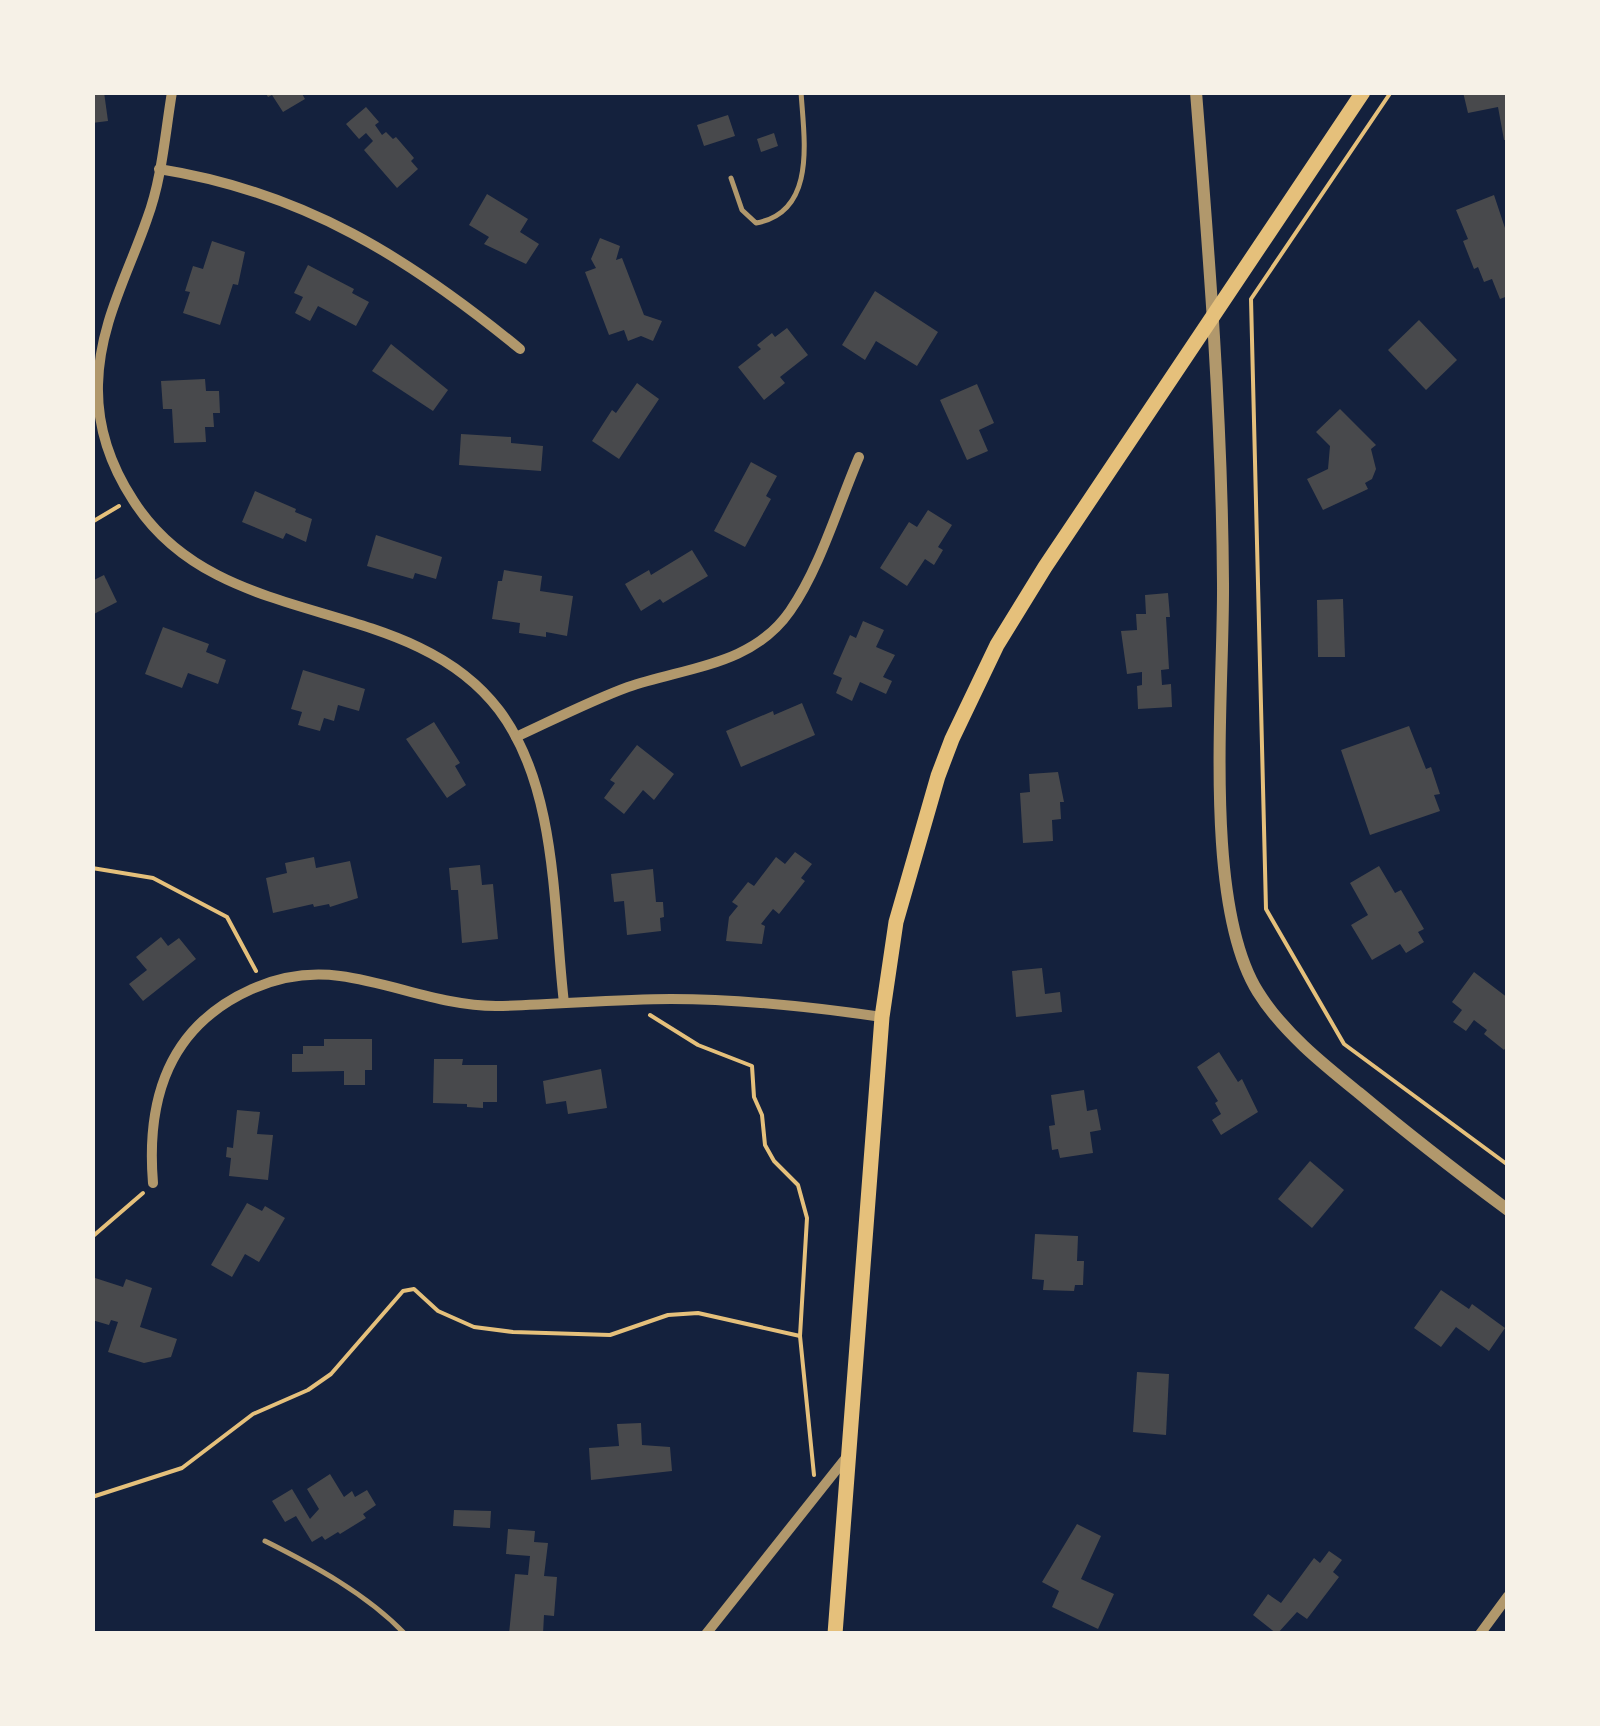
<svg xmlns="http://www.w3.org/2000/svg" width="1600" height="1726" font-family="'Golos Text',sans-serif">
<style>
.building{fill:#48494c}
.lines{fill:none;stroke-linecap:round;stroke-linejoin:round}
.path{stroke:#e5c07b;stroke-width:4}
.service{stroke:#b1986c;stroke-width:5}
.minor{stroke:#b1986c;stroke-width:10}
.tertiary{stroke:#b1986c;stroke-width:12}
.secondary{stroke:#e5c07b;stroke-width:15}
</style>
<rect width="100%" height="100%" fill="#14213d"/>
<g class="building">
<polygon points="92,92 104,92 108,121 92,123"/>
<polygon points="265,92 301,92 305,99 283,112 272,95 268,97"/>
<polygon points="1463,92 1505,92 1508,140 1504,140 1498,107 1468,113"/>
<polygon points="366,107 379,122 375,125 382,135 386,132 393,139 396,137 414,158 411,161 418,169 397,188 364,150 373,141 366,133 359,139 346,124"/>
<polygon points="728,115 735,136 704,146 697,125"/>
<polygon points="774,133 778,146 761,152 757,139"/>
<polygon points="487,194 528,219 520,232 539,244 526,264 484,244 489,237 469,225"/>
<polygon points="1494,195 1508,237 1508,296 1500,299 1492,279 1484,282 1478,267 1474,269 1463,241 1468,239 1456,210"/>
<polygon points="600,238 620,246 616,260 622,258 644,315 662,321 653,341 641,336 628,341 624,330 609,335 585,272 596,268 591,259"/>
<polygon points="212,241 245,252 238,285 233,284 220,325 183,313 190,292 185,291 193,266 203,269"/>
<polygon points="308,265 354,289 352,293 369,302 356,326 318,306 310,321 295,313 303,297 294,293"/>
<polygon points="875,291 938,332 917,366 876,341 865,360 842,345"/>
<polygon points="1419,320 1457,360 1426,390 1388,350"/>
<polygon points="787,328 808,355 780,377 785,383 764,400 738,367 761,349 757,345 772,333 775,337"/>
<polygon points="391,344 448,390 433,411 372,371"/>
<polygon points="205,379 206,391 219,391 220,413 213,413 214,427 205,427 206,442 174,443 172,409 163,409 161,381"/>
<polygon points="637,383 659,399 619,459 592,441 612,410 616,413"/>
<polygon points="977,384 994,423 979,430 988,451 967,460 940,400"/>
<polygon points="1340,409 1376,445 1371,449 1376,469 1372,479 1365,483 1368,489 1323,510 1307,479 1328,469 1330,446 1316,432"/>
<polygon points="461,434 511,437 511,443 543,446 541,471 459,465"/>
<polygon points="751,462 777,476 766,496 771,499 745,547 714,531"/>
<polygon points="255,491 296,509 295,512 312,519 306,542 286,533 283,539 242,522"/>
<polygon points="928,510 952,525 938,547 943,550 934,565 925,559 907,586 880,568 909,522 917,527"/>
<polygon points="376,535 442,557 436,579 415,573 413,579 367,566"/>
<polygon points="692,550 708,576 663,603 660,599 641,611 625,584 649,570 651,575"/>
<polygon points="504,570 542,576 540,591 573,596 567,636 546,632 546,637 519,633 520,623 492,619 498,581 502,581"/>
<polygon points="104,575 117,602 92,615 92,581"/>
<polygon points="1168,593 1170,617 1166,617 1169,669 1161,670 1162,685 1171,684 1172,707 1138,709 1137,686 1142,685 1142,672 1127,674 1121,631 1137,630 1136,614 1146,614 1145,595"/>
<polygon points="1343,599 1345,657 1318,657 1317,600"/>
<polygon points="863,621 884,630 876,647 895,655 883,677 892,681 886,694 860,682 852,701 836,693 842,678 833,674 850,635 856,638"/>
<polygon points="163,627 209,644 206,652 226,660 218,684 188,673 182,688 145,674"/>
<polygon points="303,670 365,689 359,711 338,705 334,721 324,718 320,731 298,725 302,712 291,709"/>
<polygon points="802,703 815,735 741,767 726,731 773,711 774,715"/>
<polygon points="434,722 460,763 455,766 466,785 447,798 406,739"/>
<polygon points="1409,726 1426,769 1431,767 1440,794 1434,795 1440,811 1370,835 1341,750"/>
<polygon points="637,745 674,774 654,800 643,790 624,814 604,798 615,783 610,780"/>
<polygon points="1058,772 1064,802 1060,802 1061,819 1052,820 1053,841 1023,843 1020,793 1030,792 1029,774"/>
<polygon points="795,852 812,864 801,878 805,881 779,914 773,909 761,924 765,926 762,944 726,941 729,917 738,906 732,902 748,882 754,886 776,857 785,864"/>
<polygon points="314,857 316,868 350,861 358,898 330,907 329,904 314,907 313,904 273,913 266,878 287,873 285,863"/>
<polygon points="480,865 482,885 493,884 498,939 462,943 458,890 451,890 449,868"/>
<polygon points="1379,866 1395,893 1401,890 1424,929 1418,932 1424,942 1406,953 1400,944 1372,960 1351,925 1368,915 1350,883"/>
<polygon points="653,869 656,902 663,902 664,917 660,918 661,931 627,935 624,901 614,902 611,874"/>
<polygon points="161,937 168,946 179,938 196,959 143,1001 129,984 147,970 136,957"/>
<polygon points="1042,968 1045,994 1060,992 1062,1012 1016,1017 1012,971"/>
<polygon points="1474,972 1508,998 1508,1045 1504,1050 1484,1034 1487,1030 1474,1020 1466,1031 1453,1022 1462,1010 1452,1002"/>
<polygon points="324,1039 372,1039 372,1070 365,1070 365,1085 344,1085 344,1071 292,1072 292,1054 303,1054 303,1046 324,1046"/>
<polygon points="1219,1052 1238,1082 1242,1079 1258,1112 1221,1135 1212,1120 1221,1114 1215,1103 1218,1101 1197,1067"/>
<polygon points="434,1059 463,1059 462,1065 497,1065 497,1102 483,1102 483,1108 467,1107 467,1104 433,1103"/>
<polygon points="601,1069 607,1108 568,1114 566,1101 546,1104 543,1081"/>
<polygon points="1084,1090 1087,1111 1097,1109 1101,1130 1090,1132 1093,1153 1060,1158 1058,1149 1052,1150 1049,1126 1055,1125 1051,1095"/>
<polygon points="237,1110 260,1112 257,1134 273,1135 268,1180 229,1176 231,1158 226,1157 227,1147 233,1148"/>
<polygon points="1310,1161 1344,1190 1312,1228 1278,1199"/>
<polygon points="247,1203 262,1211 265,1206 285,1218 259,1262 245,1254 232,1277 211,1265"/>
<polygon points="1035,1234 1078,1236 1077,1261 1084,1261 1083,1285 1075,1285 1074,1291 1043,1290 1044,1280 1032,1279"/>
<polygon points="92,1277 123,1287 126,1279 152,1288 140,1327 177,1339 171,1357 144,1363 108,1352 118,1322 111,1320 109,1325 92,1320"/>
<polygon points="1441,1290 1469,1309 1472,1304 1505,1328 1489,1351 1456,1327 1441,1347 1414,1328"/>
<polygon points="1137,1372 1169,1374 1166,1435 1133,1432"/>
<polygon points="641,1423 642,1445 670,1447 672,1471 591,1480 589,1448 619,1446 617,1424"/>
<polygon points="330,1474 344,1497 352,1491 355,1497 367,1490 376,1505 363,1514 366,1518 340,1534 338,1532 325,1540 322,1536 312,1542 296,1516 285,1522 272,1501 292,1489 310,1519 319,1509 307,1489"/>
<polygon points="454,1510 491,1511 490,1528 453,1526"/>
<polygon points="1077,1524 1101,1536 1081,1579 1114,1594 1098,1629 1052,1607 1059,1591 1042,1582"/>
<polygon points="508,1529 535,1531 534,1542 548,1543 544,1576 557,1577 554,1616 544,1615 543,1634 509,1634 515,1574 528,1575 530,1556 506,1554"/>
<polygon points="1329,1551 1342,1560 1333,1572 1339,1577 1307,1619 1297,1612 1277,1634 1253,1615 1268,1594 1281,1603 1314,1558 1320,1563"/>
</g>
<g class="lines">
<g class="path">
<polyline points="1391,92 1251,299 1266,909 1344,1044 1508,1165"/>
<polyline points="92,522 119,506"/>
<polyline points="92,868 153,878 227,917 256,971"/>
<polyline points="650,1015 698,1045 752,1066 754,1097 762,1115 765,1145 774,1161 798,1185 807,1218 800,1336 814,1475"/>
<polyline points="92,1237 143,1193"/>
<polyline points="92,1497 182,1468 253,1414 308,1390 331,1374 403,1291 414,1289 438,1311 474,1327 513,1332 610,1335 668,1315 698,1313 800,1336"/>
</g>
<g class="service">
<path d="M 731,178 L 742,210 L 756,223 C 817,212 804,139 801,92"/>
<path d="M 265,1541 C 313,1565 367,1594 405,1634"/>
</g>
<g class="minor">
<path d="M 172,92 C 165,134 162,179 147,219 C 128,274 99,325 98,385 C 97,426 111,466 133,500 C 218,635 408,590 499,710 C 558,788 553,909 564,1003"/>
<path d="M 159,169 C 304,192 409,258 520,349"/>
<path d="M 516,737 C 553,720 590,701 628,687 C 686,667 752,666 790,611 C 820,568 838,506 859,457"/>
<path d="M 153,1183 C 146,1098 169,1026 252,989 C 279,977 310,972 340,976 C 393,983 442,1006 496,1006 C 555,1005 613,999 671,999 C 741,999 813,1007 882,1017"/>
<polyline points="706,1634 849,1454"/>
<polyline points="1480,1634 1508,1596"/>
</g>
<path class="tertiary" d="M 1196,92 C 1209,255 1222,419 1223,583 C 1224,691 1202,902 1258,992 C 1283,1032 1323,1064 1359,1093 C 1408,1134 1457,1172 1508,1210"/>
<polyline class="secondary" points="835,1634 882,1017 896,922 938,776 952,739 997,645 1045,567 1363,92"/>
</g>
<rect width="1600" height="1726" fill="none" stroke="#f6f1e7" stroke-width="190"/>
</svg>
